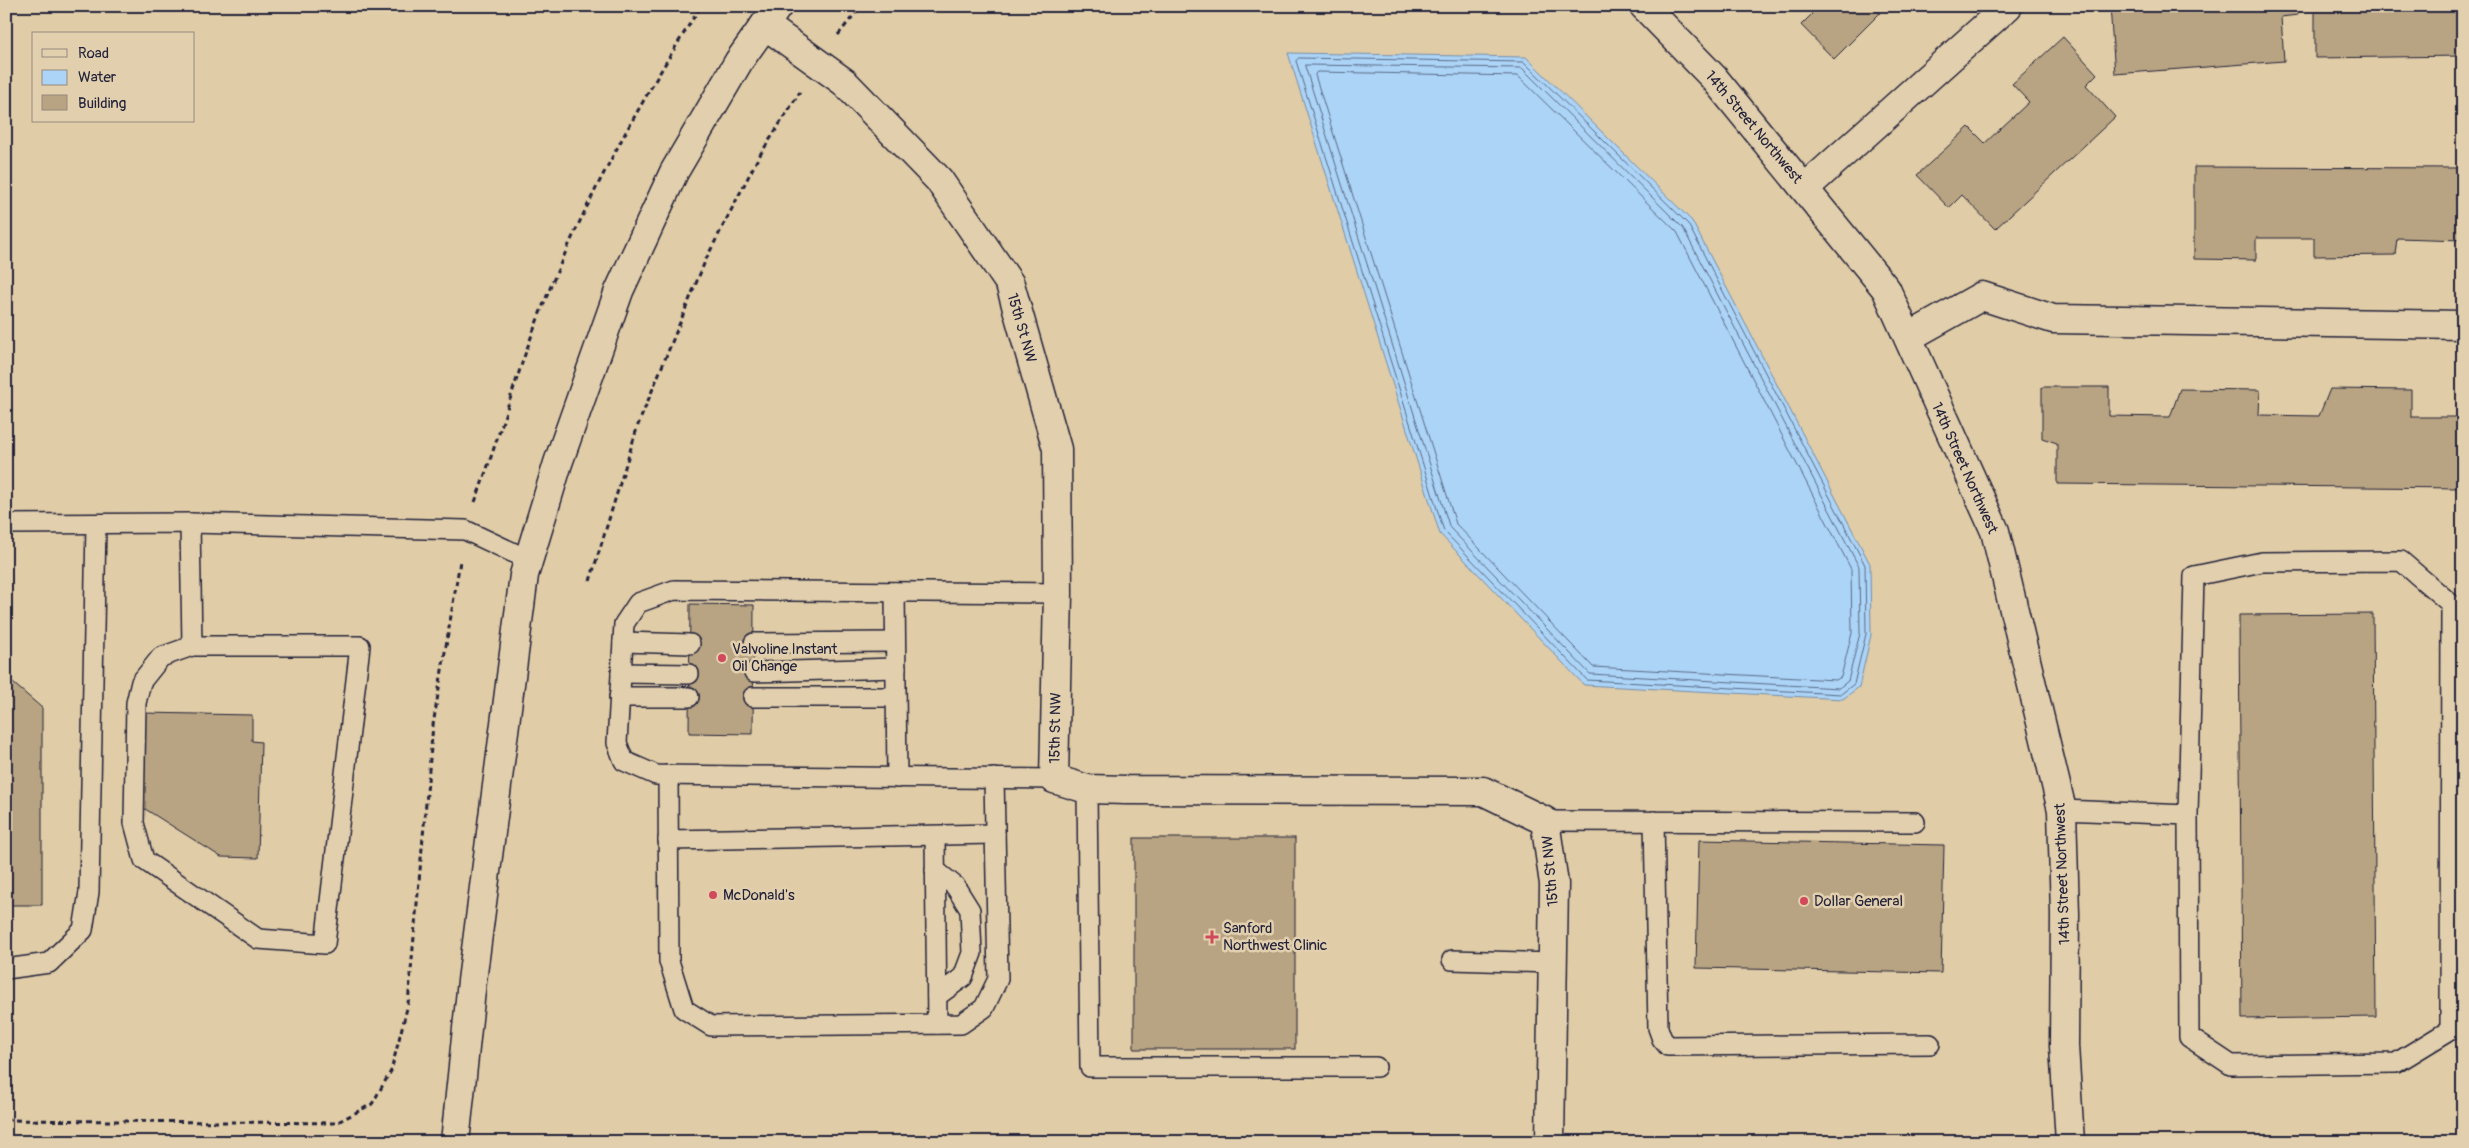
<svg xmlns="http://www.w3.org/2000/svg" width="2469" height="1148" font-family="Pangolin,sans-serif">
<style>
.water{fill:#acd4f6;stroke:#758dab}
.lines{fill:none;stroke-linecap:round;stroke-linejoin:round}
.shore{stroke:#596986;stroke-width:1}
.building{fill:#b8a482;stroke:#22223b}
.service-casing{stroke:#22223b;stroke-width:22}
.minor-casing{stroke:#22223b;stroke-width:31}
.tertiary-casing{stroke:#22223b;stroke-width:31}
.path{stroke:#22223b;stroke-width:3;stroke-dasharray:5 4;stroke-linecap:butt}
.service{stroke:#e2cfad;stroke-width:19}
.minor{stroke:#e2cfad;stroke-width:28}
.tertiary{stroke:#e2cfad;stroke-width:28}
.poi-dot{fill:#d1495b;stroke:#e2cfad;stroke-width:2}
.labels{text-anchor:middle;stroke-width:5;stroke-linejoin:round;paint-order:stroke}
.street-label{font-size:15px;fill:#22223b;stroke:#e2cfad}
.poi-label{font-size:15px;fill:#22223b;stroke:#e2cfad;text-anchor:start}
</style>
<rect width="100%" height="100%" fill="#e0cca6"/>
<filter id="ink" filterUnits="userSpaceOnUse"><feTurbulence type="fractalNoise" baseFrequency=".02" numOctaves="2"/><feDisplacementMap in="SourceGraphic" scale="10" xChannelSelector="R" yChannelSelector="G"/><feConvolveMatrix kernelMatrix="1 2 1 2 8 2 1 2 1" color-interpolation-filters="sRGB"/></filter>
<g filter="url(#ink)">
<polygon class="water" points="1288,53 1526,57 1692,221 1870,564 1871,635 1859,687 1843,699 1584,685 1440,534"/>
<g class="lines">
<g class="shore">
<polygon points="1299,58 1524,62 1688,224 1865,565 1866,634 1854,684 1841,694 1587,680 1444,531 1296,61"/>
<polygon points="1305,65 1522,68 1683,228 1859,567 1860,633 1848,681 1839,688 1590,674 1450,528"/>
<polygon points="1317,72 1518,76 1677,232 1851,569 1852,633 1841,677 1836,680 1593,667 1456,524 1315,75"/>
</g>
</g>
<g class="building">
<polygon points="1804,6 1873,6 1880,13 1834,59 1801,25 1812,14"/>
<polygon points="2110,6 2298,6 2298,15 2281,17 2284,61 2115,74"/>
<polygon points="2315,6 2463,6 2463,56 2315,58"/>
<polygon points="2063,37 2097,74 2086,85 2115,117 1995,229 1962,195 1949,208 1917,175 1969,127 1985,143 2029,102 2012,84"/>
<polygon points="2194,167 2463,168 2463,240 2397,238 2395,255 2314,256 2314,238 2256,238 2256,260 2194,259"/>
<polygon points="2042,387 2109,387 2109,416 2170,417 2180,389 2260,390 2259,415 2319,416 2330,389 2411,390 2411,417 2463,417 2463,488 2057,484 2057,443 2042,438"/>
<polygon points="690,604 754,605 753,734 689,733"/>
<polygon points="2373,614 2376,1017 2242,1019 2239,615"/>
<polygon points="6,683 13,683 42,708 42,905 6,905"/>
<polygon points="143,713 252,715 252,741 261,742 258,858 221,857 142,807"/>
<rect x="1134" y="838" width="161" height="211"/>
<polygon points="1699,840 1944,845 1941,973 1696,968"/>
</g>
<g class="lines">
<defs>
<g id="service">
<polyline points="190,523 192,646"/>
<polyline points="6,524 190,523 465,530 529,560"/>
<polyline points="895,592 897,778"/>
<polyline points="623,642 690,644"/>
<polyline points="754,643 895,642"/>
<polygon points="192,646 360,646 325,944 258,939 144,860 134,823 136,703 141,682 161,657"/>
<polyline points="754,672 896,668"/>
<polyline points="621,673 689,674"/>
<polyline points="619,697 689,697"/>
<polyline points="753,697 896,697"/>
<polyline points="668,775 669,961 684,1009 711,1026 961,1024 984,1008 998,979 994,778"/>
<polyline points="1054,779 656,775 624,761 617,743 624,624 638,603 674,590 1058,593"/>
<polyline points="1087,789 1090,1067 1376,1067"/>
<polyline points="2062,810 2188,815 2194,576 2262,562 2401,561 2451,604 2450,1030 2396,1063 2231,1065 2189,1037 2188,815"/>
<polyline points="1545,821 1915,822"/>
<polyline points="1654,821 1658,1028 1662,1039 1668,1046 1930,1044"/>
<polyline points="935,837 937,1024"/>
<polyline points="668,840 995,834"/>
<polyline points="935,870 955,886 970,910 972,953 963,977 937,996"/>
<polyline points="1452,960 1553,963"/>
<polyline points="6,969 49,963 83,930 89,892 96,524"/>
</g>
<g id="minor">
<polyline points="1644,6 1714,78 1886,289 1995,531 2062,810 2065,914 2064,1046 2070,1142"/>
<polyline points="765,25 844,82 939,180 1010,284 1057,449 1058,593 1054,779 1087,789 1127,790 1483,791 1545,821 1554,884 1550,1142"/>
<polyline points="1805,188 2008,6"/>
<polyline points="1909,337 1982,296 2053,319 2463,325"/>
</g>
<polyline id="tertiary" points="455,1142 472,981 524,575 558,463 619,291 674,172 739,61 778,6"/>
</defs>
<use href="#service" class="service-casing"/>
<use href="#minor" class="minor-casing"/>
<use href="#tertiary" class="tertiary-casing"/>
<g class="path">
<polyline points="838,35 861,6"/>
<path d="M 475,502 C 499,438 517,372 542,308 C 584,202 640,102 701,6"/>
<polyline points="590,581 638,425 706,259 758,158 800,92"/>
<polyline points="6,1120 336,1123 372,1104 391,1071 408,1004 433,725 460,561"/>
</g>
<use href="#service" class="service"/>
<use href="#minor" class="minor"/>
<use href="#tertiary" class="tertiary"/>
</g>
</g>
<g class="poi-dot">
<circle cx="722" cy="658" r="5"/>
<circle cx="713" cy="895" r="5"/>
<circle cx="1804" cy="901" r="5"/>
<path d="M1209.5 929.5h5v5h5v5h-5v5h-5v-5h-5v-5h5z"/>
</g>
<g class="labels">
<g class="street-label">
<text transform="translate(1754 127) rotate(50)" y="5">14th Street Northwest</text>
<text transform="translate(1022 328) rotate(74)" y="5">15th St NW</text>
<text transform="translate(1965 468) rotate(66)" y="5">14th Street Northwest</text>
<text transform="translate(1055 728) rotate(-89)" y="5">15th St NW</text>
<text transform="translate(1550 871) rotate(-95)" y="5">15th St NW</text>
<text transform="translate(2062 874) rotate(-92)" y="5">14th Street Northwest</text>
</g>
<g class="poi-label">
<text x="732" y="654">Valvoline Instant<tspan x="732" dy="17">Oil Change</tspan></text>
<text x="723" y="900">McDonald's</text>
<text x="1814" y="906">Dollar General</text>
<text x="1223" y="933">Sanford<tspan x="1223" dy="17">Northwest Clinic</tspan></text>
</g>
</g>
<rect width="2469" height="1148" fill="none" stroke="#e2cfad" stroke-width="25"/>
<rect x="12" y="12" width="2444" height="1123" fill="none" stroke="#22223b" stroke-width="2" filter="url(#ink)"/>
<rect x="32" y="32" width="162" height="90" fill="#e2cfad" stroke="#958a7f"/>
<rect x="42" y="49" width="25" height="8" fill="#e2cfad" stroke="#958a7f"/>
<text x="78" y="58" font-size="15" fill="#22223b">Road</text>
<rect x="42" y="70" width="25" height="15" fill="#acd4f6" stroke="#958a7f"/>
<text x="78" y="82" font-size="15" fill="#22223b">Water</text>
<rect x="42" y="95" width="25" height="15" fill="#b8a482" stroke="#958a7f"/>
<text x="78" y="108" font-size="15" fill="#22223b">Building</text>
</svg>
